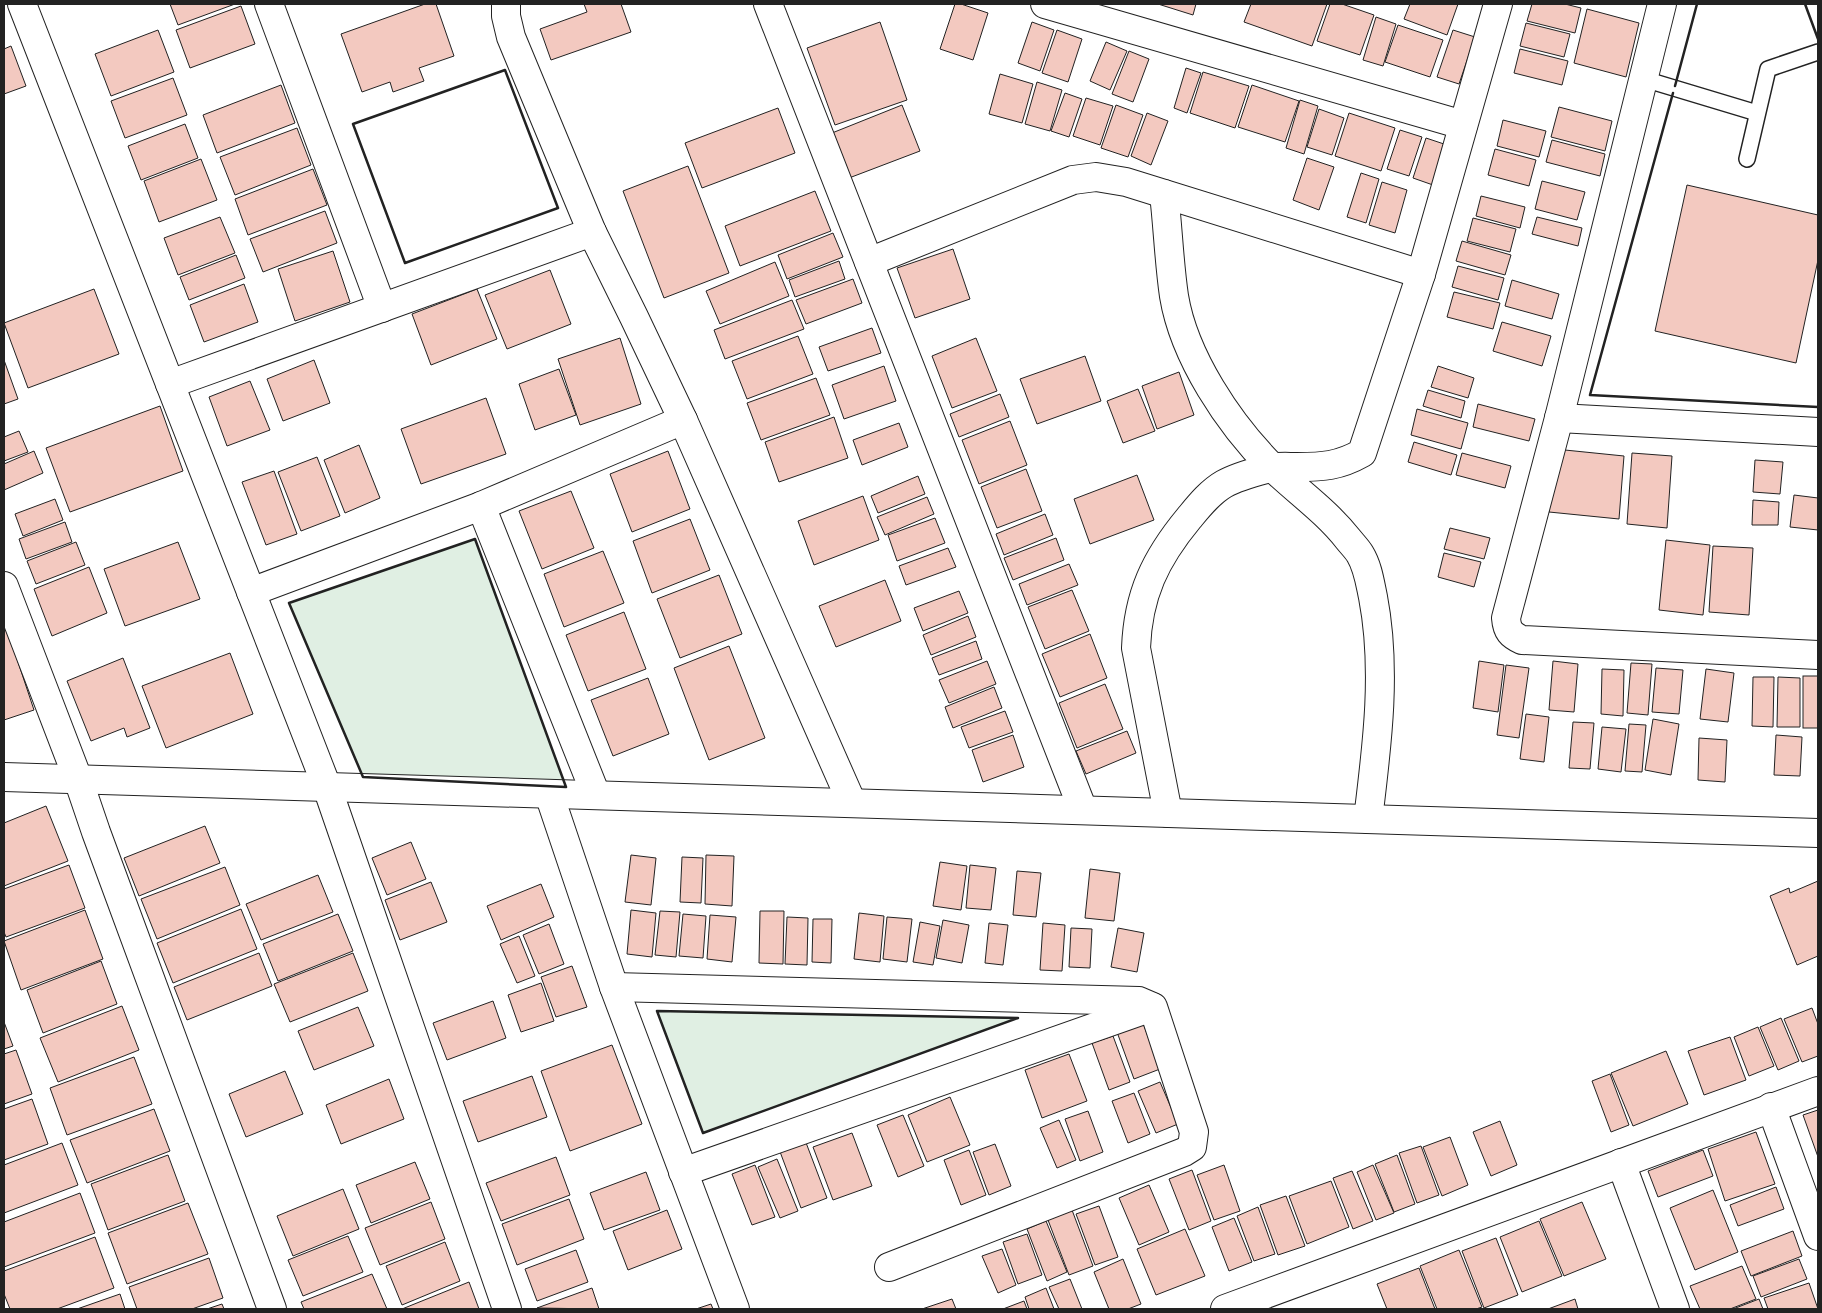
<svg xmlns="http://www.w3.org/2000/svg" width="1822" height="1313" font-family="'Work Sans',sans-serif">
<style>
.green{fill:#e0efe3;stroke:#6f6f6f}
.building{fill:#f3c9c0;stroke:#222}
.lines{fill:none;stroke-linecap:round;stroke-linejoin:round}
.service-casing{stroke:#222;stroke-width:18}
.minor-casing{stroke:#222;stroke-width:30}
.service{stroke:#fff;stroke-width:15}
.minor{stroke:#fff;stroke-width:28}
.wall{stroke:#222;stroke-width:2.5}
</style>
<rect width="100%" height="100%" fill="#fff"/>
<g class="green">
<polygon points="475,539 566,787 363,777 289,603"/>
<polygon points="657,1011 1018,1018 703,1133"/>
</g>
<g class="building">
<polygon points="170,4 235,4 178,25"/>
<polygon points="425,4 436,4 454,56 419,68 424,81 393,92 390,82 362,92 341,34"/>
<polygon points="584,4 621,4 631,32 551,60 540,29 587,12"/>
<polygon points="955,4 961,4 988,13 973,60 940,49"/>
<polygon points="1158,4 1196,4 1193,15"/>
<polygon points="1251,4 1327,4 1312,46 1244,22"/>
<polygon points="1330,4 1342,4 1374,15 1360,55 1317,41"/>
<polygon points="1410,4 1458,4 1447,35 1404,19"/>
<polygon points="1532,4 1565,4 1581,8 1575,33 1527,21"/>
<polygon points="241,6 255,44 190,68 176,30"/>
<polygon points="1587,9 1639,23 1626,77 1574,63"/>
<polygon points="1376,17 1396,24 1383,66 1363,60"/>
<polygon points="880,22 907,100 835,125 807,48"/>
<polygon points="1032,22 1054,30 1040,71 1018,63"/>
<polygon points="1526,23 1570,34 1564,57 1520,46"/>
<polygon points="1398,25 1443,40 1430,77 1385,62"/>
<polygon points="158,30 174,72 111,96 95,54"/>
<polygon points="1057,30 1082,39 1068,82 1042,73"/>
<polygon points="1453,30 1475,37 1459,84 1437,77"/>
<polygon points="1106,42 1127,51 1110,90 1090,81"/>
<polygon points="11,46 26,86 4,94 4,49"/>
<polygon points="1520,49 1568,61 1562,85 1514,73"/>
<polygon points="1129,51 1149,59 1133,102 1112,94"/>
<polygon points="1186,68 1201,73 1187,113 1174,108"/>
<polygon points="1203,72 1249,86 1235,128 1190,113"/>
<polygon points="1000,74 1033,84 1022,123 989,114"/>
<polygon points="173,78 187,115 125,138 111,101"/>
<polygon points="1037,82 1062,90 1050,131 1025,124"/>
<polygon points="281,85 295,123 217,153 203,115"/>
<polygon points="1252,85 1299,101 1285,142 1238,127"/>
<polygon points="1065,93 1082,99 1069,137 1051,131"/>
<polygon points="1086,98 1113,106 1100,145 1073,136"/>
<polygon points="1300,100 1318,106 1304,154 1286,148"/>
<polygon points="902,105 920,151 849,178 832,133"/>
<polygon points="1116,105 1143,115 1128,157 1101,148"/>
<polygon points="1559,107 1612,121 1605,151 1551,137"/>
<polygon points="778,108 795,153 702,188 685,143"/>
<polygon points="1319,109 1344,118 1332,155 1307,147"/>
<polygon points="1147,113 1168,121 1151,165 1131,156"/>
<polygon points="1349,113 1395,128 1381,171 1335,156"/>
<polygon points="1503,120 1546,131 1539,157 1497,146"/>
<polygon points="185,124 198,158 141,180 128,146"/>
<polygon points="297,128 311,165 235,195 220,157"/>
<polygon points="1400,130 1422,137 1409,176 1387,169"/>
<polygon points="1426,138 1447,145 1433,185 1413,178"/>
<polygon points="1552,140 1605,154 1600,176 1546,162"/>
<polygon points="1495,149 1536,160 1529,186 1488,175"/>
<polygon points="1307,158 1334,167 1319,210 1293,200"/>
<polygon points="201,159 217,200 159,222 144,181"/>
<polygon points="688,166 729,273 664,298 623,191"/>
<polygon points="313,169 327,205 248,235 235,199"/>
<polygon points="1361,173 1379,179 1366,223 1347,217"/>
<polygon points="1542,181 1585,192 1577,220 1535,209"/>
<polygon points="1382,182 1407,190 1395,233 1369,225"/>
<polygon points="1687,185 1818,215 1818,260 1796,363 1655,331"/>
<polygon points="815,191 831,231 740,266 725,226"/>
<polygon points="1481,196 1525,207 1520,228 1476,216"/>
<polygon points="325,211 337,243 263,272 250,239"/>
<polygon points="220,217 235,253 178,275 164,238"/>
<polygon points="1537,217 1582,228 1578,246 1532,234"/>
<polygon points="1473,218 1516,229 1510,252 1467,241"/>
<polygon points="833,233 843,257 787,279 778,255"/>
<polygon points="1462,241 1511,255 1505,275 1456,261"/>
<polygon points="953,249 970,299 915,318 897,268"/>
<polygon points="333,251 350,302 295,321 278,269"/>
<polygon points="236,255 245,278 189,300 180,277"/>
<polygon points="839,261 845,279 795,297 789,280"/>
<polygon points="775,262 789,296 720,324 706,291"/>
<polygon points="1458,266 1504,278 1498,300 1452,287"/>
<polygon points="550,270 571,324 507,349 485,295"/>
<polygon points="853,279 862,303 806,324 796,300"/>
<polygon points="1512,280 1559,294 1552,319 1505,306"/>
<polygon points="244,284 258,322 204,342 190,305"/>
<polygon points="94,289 119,354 28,388 4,323"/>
<polygon points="477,289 497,339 431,365 412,314"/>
<polygon points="1454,292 1500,303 1493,329 1447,317"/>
<polygon points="792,300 804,329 725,359 714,330"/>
<polygon points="1502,322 1551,336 1542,366 1493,351"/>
<polygon points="872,328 881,353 828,371 819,347"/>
<polygon points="798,336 813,374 747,399 732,361"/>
<polygon points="620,338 641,404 580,425 558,359"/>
<polygon points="976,338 997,391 952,408 932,356"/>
<polygon points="1085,356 1101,401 1037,424 1020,379"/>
<polygon points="4,360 18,399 4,404"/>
<polygon points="314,360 330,403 283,421 267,379"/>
<polygon points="884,366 896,401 844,419 832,385"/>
<polygon points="1438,366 1474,378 1468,398 1431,387"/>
<polygon points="559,369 576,415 535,430 519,384"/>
<polygon points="1179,372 1194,415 1157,429 1142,386"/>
<polygon points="816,378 830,415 761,440 747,403"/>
<polygon points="250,381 270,430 227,446 209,397"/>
<polygon points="1138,389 1155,431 1123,443 1107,401"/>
<polygon points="1428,390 1465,401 1461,418 1423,406"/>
<polygon points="1000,394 1009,417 959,437 950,414"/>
<polygon points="486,398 506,454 421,484 401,429"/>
<polygon points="1478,404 1535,419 1529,441 1473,427"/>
<polygon points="160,406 183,471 70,512 46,448"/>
<polygon points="1417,409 1468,423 1461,449 1411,435"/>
<polygon points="834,417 848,458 779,482 765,442"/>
<polygon points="1010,421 1027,465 979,484 962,440"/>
<polygon points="899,423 908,447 862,465 853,440"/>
<polygon points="19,431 28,452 4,461 4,437"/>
<polygon points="1414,442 1457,455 1451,475 1408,462"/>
<polygon points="359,445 380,498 345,513 324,460"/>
<polygon points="1555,449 1624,456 1619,519 1549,512"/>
<polygon points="34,451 43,473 4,490 4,464"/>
<polygon points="668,451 690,509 632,532 610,474"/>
<polygon points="1462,453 1511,466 1505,488 1456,475"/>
<polygon points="1632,453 1672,456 1667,528 1627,524"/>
<polygon points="317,457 340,516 301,531 278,472"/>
<polygon points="1755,460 1783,462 1780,494 1753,492"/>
<polygon points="1026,469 1042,511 997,528 981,487"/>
<polygon points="274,471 297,534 266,545 242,482"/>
<polygon points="1137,475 1154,520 1090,544 1074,499"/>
<polygon points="918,476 925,494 878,513 871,496"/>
<polygon points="571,491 594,548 542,569 519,511"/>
<polygon points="1794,495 1818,498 1818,530 1790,527"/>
<polygon points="863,496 879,540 814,565 798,521"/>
<polygon points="927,497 934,514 885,535 877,517"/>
<polygon points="55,499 63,520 23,536 15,514"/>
<polygon points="1753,500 1779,502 1778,525 1752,525"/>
<polygon points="1045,514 1053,535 1004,555 996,534"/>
<polygon points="935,518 945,543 897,561 888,535"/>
<polygon points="690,519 710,570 652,593 633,541"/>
<polygon points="65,522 72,542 26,559 19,539"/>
<polygon points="1450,528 1490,538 1484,559 1444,549"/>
<polygon points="1056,538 1064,560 1013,580 1004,558"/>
<polygon points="1666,540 1710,545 1703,615 1659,610"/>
<polygon points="76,542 85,565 36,584 27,561"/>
<polygon points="178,542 200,599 125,626 104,569"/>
<polygon points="1713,546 1753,548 1749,615 1709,612"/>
<polygon points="948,548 956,567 906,585 899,566"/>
<polygon points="603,551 624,603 564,627 544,574"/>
<polygon points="1444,553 1481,562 1474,587 1438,577"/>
<polygon points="1069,564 1078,585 1027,605 1019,584"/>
<polygon points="89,567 107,613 52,636 34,589"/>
<polygon points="719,575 742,634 680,658 657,599"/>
<polygon points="885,580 901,621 836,647 819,606"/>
<polygon points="1072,590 1089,631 1045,649 1028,607"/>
<polygon points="959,591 968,613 923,631 914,608"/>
<polygon points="624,612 646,669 588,691 566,635"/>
<polygon points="968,616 976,637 931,655 923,635"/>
<polygon points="4,626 6,626 34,710 4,720"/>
<polygon points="1090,634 1107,678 1060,697 1042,654"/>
<polygon points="976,641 982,659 939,675 932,658"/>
<polygon points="729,646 765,738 709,760 674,668"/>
<polygon points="230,653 253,714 166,748 142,686"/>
<polygon points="123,658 150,728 127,737 124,728 91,741 67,681"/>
<polygon points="987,661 996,684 949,703 939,680"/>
<polygon points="1479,661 1504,665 1498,712 1473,708"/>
<polygon points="1553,661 1578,664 1574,712 1549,710"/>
<polygon points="1631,663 1652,664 1648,715 1627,713"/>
<polygon points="1506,665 1529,668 1519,738 1497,735"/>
<polygon points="1656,668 1683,670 1679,714 1652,712"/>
<polygon points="1602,669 1624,670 1623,716 1601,714"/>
<polygon points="1706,669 1734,673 1728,722 1700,719"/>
<rect x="1803" y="676" width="15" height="52"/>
<polygon points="1753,677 1774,677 1773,727 1752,726"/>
<polygon points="1778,677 1800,678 1800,727 1777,727"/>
<polygon points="648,678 669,734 613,756 591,700"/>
<polygon points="1105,684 1123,729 1077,748 1059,703"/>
<polygon points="994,687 1002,708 953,728 945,707"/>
<polygon points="1005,711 1013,732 969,748 961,727"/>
<polygon points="1526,714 1549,717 1544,762 1520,759"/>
<polygon points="1653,719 1679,724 1671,775 1645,770"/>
<polygon points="1573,722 1594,723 1590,769 1569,768"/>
<polygon points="1629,724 1646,725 1642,772 1625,771"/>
<polygon points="1602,727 1626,729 1621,772 1598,769"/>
<polygon points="1127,731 1136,753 1086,774 1076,751"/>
<polygon points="1013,735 1024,767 983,782 972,750"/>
<polygon points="1776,735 1802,737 1800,776 1774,775"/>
<polygon points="1699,738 1727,740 1725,782 1698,780"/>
<polygon points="46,806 68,861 4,886 4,823"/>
<polygon points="205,826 220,863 139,896 124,858"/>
<polygon points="411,842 426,879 387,895 372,858"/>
<polygon points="631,855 656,858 651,905 625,902"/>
<polygon points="706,855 734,856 732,906 705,904"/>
<polygon points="682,857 703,858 701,903 680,902"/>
<polygon points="940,862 967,866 961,910 933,906"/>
<polygon points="69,865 85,908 6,937 4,932 4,889"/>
<polygon points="970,865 996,868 991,910 966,908"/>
<polygon points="225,867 240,905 157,939 141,899"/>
<polygon points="1090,869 1120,873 1114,921 1085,918"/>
<polygon points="1017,871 1041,873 1036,917 1013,915"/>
<polygon points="318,875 333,912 261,940 246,904"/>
<polygon points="1818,881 1818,956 1797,965 1770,896 1789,888 1790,893"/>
<polygon points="431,882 447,922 400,940 385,900"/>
<polygon points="541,884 554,917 501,940 487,906"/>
<polygon points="241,909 257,949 173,983 157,943"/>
<polygon points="85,910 103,959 21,990 4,941"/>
<polygon points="631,910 656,913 652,957 627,954"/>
<polygon points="660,911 680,912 676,957 655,955"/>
<polygon points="760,911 784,911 783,964 759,963"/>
<polygon points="859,913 884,916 880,962 854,959"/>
<polygon points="338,914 353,951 278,981 263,944"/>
<polygon points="683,914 706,916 703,958 679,956"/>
<polygon points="710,915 736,917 732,962 707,959"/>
<polygon points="787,917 808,918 807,965 785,964"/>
<polygon points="887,917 912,919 907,962 883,959"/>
<polygon points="813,919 832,919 831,963 812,962"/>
<polygon points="943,920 969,925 962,963 936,958"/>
<polygon points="920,922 940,926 933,965 913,962"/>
<polygon points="989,923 1008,925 1003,965 985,963"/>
<polygon points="1043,923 1065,925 1062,971 1040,970"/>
<polygon points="549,924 564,964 539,974 523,935"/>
<polygon points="1071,928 1092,929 1090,968 1069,967"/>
<polygon points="1118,928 1144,933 1137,972 1111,967"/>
<polygon points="519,936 535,976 517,983 500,944"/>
<polygon points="259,953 272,986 187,1020 174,987"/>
<polygon points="353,953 368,991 290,1022 274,984"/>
<polygon points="101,961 117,1004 43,1033 27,990"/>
<polygon points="572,966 587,1007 556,1017 541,977"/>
<polygon points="541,983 554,1021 521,1032 508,995"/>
<polygon points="493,1001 506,1038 447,1060 433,1023"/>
<polygon points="122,1006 139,1050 58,1082 40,1038"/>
<polygon points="358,1007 374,1046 314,1070 298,1031"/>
<polygon points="1812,1008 1818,1024 1818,1056 1802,1062 1784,1019"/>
<polygon points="1781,1018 1799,1061 1778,1070 1760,1027"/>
<polygon points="4,1022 13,1046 4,1049"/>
<polygon points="1143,1023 1160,1069 1134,1079 1117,1032"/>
<polygon points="1758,1027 1774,1066 1749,1076 1734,1037"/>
<polygon points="1113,1036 1130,1082 1109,1090 1092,1043"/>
<polygon points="1730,1037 1746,1080 1704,1095 1688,1051"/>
<polygon points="612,1045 642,1124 570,1151 541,1071"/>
<polygon points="16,1050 32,1094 4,1104 4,1054"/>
<polygon points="1666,1051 1688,1104 1633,1126 1611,1073"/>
<polygon points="1069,1054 1087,1101 1042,1118 1025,1070"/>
<polygon points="134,1057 152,1104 67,1135 50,1088"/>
<polygon points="285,1071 303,1114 246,1137 229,1094"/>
<polygon points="1610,1074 1629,1125 1611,1132 1592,1081"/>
<polygon points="532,1076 547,1117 478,1142 463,1101"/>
<polygon points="389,1079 404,1119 341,1144 326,1105"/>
<polygon points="1160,1082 1178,1124 1156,1133 1138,1091"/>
<polygon points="1134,1093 1150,1134 1128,1143 1112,1101"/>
<polygon points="950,1097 970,1145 927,1162 908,1115"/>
<polygon points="32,1099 48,1144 4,1160 4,1109"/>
<polygon points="154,1109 170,1151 87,1183 70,1140"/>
<polygon points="1818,1110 1818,1157 1803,1115"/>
<polygon points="1088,1111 1103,1152 1080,1161 1065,1119"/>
<polygon points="903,1115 924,1166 898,1177 877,1125"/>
<polygon points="1059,1120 1076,1160 1057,1168 1040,1128"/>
<polygon points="1500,1121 1517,1165 1491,1176 1473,1132"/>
<polygon points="1756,1132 1775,1184 1725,1201 1708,1149"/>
<polygon points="852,1133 872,1186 833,1200 813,1147"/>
<polygon points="1450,1137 1468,1185 1442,1196 1423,1147"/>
<polygon points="805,1140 827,1198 801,1208 779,1149"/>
<polygon points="62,1143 78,1185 4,1213 4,1165"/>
<polygon points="995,1144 1011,1186 989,1195 973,1152"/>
<polygon points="1421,1146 1439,1195 1417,1203 1399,1153"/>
<polygon points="969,1150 986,1195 961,1205 944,1160"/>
<polygon points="1703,1150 1713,1176 1658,1197 1648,1171"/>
<polygon points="168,1155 185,1201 108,1230 91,1184"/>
<polygon points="1397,1155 1415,1204 1394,1212 1375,1164"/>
<polygon points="556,1157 570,1195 501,1221 486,1183"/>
<polygon points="777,1159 798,1211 780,1218 758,1167"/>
<polygon points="415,1162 430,1199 371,1223 356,1185"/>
<polygon points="755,1165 775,1217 752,1225 732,1174"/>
<polygon points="1224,1165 1240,1211 1214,1220 1197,1175"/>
<polygon points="1373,1165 1394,1213 1376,1220 1357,1172"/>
<polygon points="1192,1170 1211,1221 1189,1230 1169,1179"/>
<polygon points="1352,1171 1373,1221 1353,1229 1333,1178"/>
<polygon points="646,1172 660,1210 604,1230 590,1193"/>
<polygon points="1331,1181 1349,1227 1307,1244 1289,1196"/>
<polygon points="1149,1185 1169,1232 1139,1245 1119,1198"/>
<polygon points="1776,1187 1784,1209 1738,1226 1730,1205"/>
<polygon points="343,1189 359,1229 293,1256 277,1216"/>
<polygon points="1713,1190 1738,1252 1695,1270 1670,1208"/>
<polygon points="80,1193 95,1233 4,1267 4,1222"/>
<polygon points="1286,1196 1305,1246 1278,1255 1260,1205"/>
<polygon points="569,1199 584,1239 517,1265 502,1224"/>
<polygon points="431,1202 445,1239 380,1265 365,1228"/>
<polygon points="1582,1202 1606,1259 1564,1276 1540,1219"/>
<polygon points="188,1203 208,1254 127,1284 108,1233"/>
<polygon points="1099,1206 1118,1257 1095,1265 1076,1214"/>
<polygon points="1258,1207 1275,1254 1254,1261 1237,1216"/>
<polygon points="667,1210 682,1249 628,1270 613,1231"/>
<polygon points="1072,1210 1093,1266 1069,1275 1048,1220"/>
<polygon points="1234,1218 1252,1262 1229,1271 1212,1227"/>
<polygon points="1046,1221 1067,1272 1047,1281 1027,1229"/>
<polygon points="1539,1221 1562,1276 1522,1292 1500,1237"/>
<polygon points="1185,1229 1205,1276 1156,1295 1137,1249"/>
<polygon points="1793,1231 1802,1256 1751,1276 1741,1251"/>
<polygon points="1027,1234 1042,1275 1018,1284 1003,1242"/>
<polygon points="348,1236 363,1272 303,1296 288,1260"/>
<polygon points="95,1237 114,1288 57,1309 10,1309 4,1294 4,1271"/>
<polygon points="1496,1238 1518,1295 1484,1308 1462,1251"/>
<polygon points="445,1242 460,1281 402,1305 386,1266"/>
<polygon points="1002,1249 1016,1285 998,1293 982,1256"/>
<polygon points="576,1250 588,1282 537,1301 525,1269"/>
<polygon points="1459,1250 1482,1307 1476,1309 1437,1309 1420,1266"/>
<polygon points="209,1258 223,1298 192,1309 137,1309 129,1287"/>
<polygon points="1123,1259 1141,1304 1128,1309 1109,1309 1094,1272"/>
<polygon points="1799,1259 1807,1279 1761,1297 1753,1276"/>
<polygon points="1742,1266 1756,1299 1730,1309 1700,1309 1690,1286"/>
<polygon points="1419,1268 1435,1309 1387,1309 1377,1284"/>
<polygon points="372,1274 387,1309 304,1309 301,1302"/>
<polygon points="1070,1279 1082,1309 1059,1309 1049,1287"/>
<polygon points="469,1282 479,1309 402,1309"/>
<polygon points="1809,1283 1818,1309 1768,1309 1764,1298"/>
<polygon points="592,1288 599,1309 537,1308"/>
<polygon points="1046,1288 1054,1309 1029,1309 1025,1297"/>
<polygon points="120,1294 125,1309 77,1309"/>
<polygon points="952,1299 956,1309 922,1309"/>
<polygon points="1575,1299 1578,1309 1548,1309"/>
<polygon points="1759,1299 1763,1309 1733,1309"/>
<polygon points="1024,1301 1027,1309 1003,1309"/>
<polygon points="222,1304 224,1309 207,1309"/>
<polygon points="711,1304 713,1309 696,1309"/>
</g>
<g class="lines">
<defs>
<g id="service">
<polyline points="1644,79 1757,113"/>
<polyline points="1747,159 1768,69 1818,52"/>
</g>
<g id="minor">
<polyline points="22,4 327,787 507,1309"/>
<polyline points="269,4 382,308"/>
<polyline points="506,4 506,16 511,37 592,232 634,317 683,420 852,803"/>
<polyline points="768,4 1083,810"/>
<polyline points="1045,4 1463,125"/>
<path d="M 1662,4 L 1559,418 L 1506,618 C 1507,631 1511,635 1522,640 L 1818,655"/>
<path d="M 1164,194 C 1168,228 1169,262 1174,296 C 1184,357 1229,424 1272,467 C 1298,492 1326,511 1348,539 C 1352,544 1357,549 1360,554 C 1368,567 1370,583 1373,597 C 1387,670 1377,746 1368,819"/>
<polyline points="869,262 1073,180 1096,177 1126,182 1421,274"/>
<polyline points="170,384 592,232"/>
<polyline points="1559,418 1818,432"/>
<polyline points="481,506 596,795"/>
<polyline points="4,586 78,779 96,832 272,1309"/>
<polyline points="251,592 481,506 683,420"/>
<polyline points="4,777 1818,833"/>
<polyline points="549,794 614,987 735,1309"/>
<path d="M 1168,813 L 1136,648 C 1138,595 1155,559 1189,518 C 1199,506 1210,492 1224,484 C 1238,476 1255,472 1270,468 C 1279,466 1288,467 1297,467 C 1323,467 1339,466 1362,453 L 1421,274 L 1498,4"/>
<polyline points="614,987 1139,1001 1153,1007 1194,1132 1192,1147 1184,1152 889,1267"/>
<polyline points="1771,1107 1818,1236"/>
<polyline points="1621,1163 1675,1309"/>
<polyline points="683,1172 1152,1007"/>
<polyline points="1225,1309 1818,1091"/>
</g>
</defs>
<use href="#service" class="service-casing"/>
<use href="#minor" class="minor-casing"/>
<use href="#service" class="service"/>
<use href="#minor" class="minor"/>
<g class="wall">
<polyline points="1805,4 1818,39"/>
<polygon points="505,70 558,208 405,263 353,124"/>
<polyline points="1675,86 1697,4"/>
<polyline points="1673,93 1590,395 1818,407"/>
<polygon points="475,539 566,787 363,777 289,603"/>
<polygon points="657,1011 1018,1018 703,1133"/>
</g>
</g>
<rect width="1822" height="1313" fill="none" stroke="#222222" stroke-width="10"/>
</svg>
